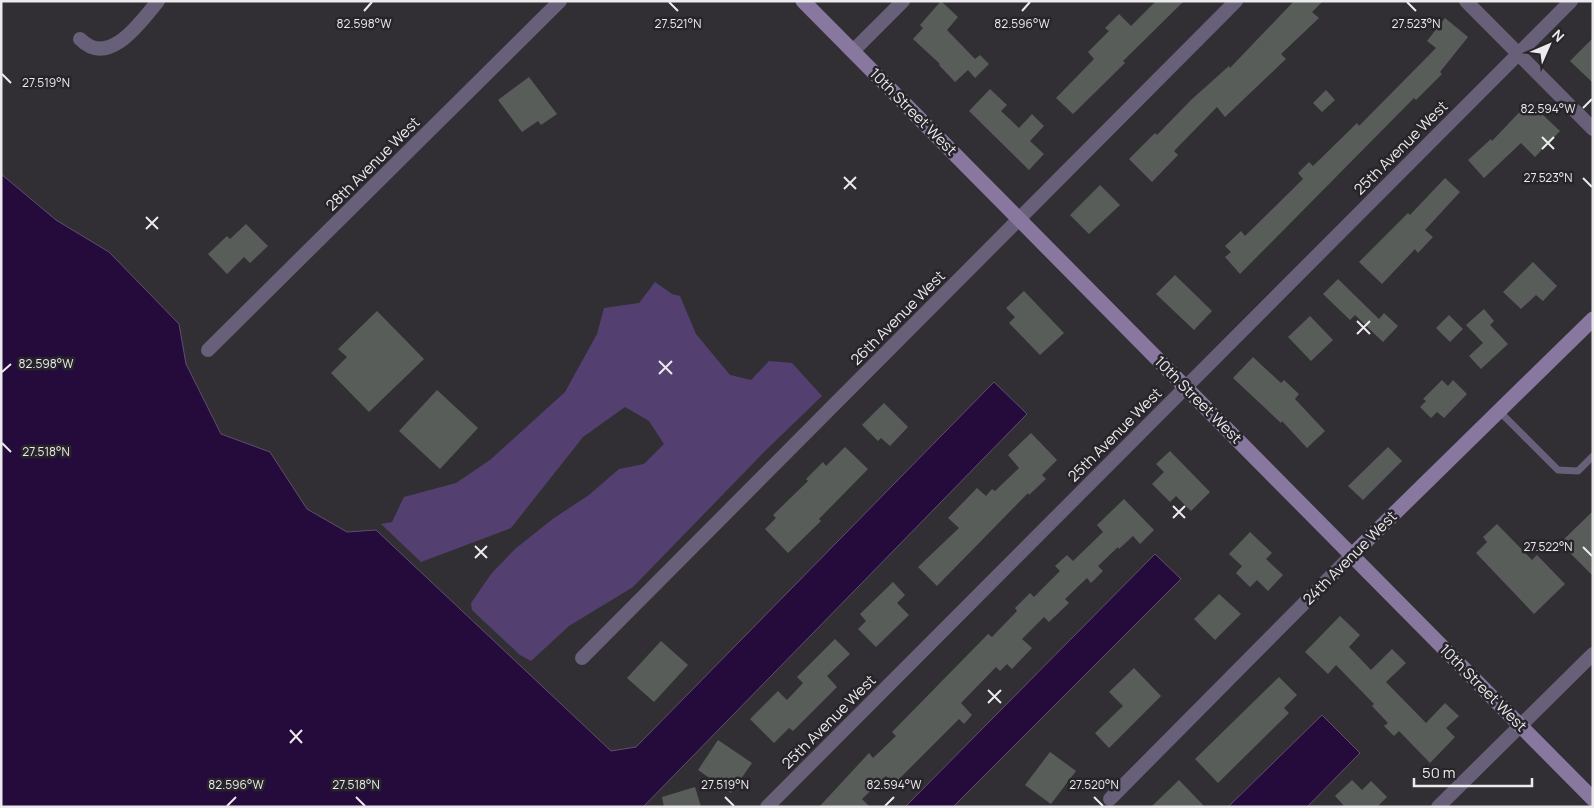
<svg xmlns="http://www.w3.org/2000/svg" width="1594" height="808" font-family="Manrope,sans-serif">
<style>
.green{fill:#544070}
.water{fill:#240b3c;stroke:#604e71}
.building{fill:#595d5a}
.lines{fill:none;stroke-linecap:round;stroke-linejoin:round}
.lane{stroke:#685f78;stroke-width:7}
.street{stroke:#685f78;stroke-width:14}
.secondary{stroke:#8878a0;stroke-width:15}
.ticks{fill:none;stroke:#ebeaed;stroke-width:2}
.labels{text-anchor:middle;stroke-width:5;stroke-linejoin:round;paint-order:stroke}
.street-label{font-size:15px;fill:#ebeaed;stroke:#272529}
.ticks-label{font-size:12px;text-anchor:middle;fill:#ebeaed;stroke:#272529;stroke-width:5;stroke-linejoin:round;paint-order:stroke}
</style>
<rect width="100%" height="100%" fill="#312f33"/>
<polygon class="green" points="655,282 672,294 680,296 696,334 730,375 751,380 769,361 792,363 822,396 768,448 633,587 569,626 531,661 520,655 472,610 471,603 491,574 515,549 554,518 589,495 619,469 644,464 664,444 649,421 625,407 583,437 511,528 421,562 381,524 392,522 404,497 456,483 490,460 565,392 597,334 604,308 639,303"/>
<g class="water">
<polygon points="1,174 56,220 109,252 179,324 186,364 221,434 270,452 307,509 347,532 376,530 611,751 636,747 994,382 1027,414 643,807 1,807"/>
<polygon points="1155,554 1181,579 953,807 905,807"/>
<polygon points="1322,715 1360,753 1307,807 1228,807"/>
</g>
<g class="building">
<polygon points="941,1 958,17 947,30 975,59 980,55 989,64 975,78 968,70 955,82 939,65 940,64 913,39 923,28 920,25"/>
<polygon points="1156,1 1184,1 1123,61 1125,63 1073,114 1056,98 1094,59 1088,52 1109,31 1105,28 1119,14 1131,26"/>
<polygon points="1294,1 1323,1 1312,12 1319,18 1281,54 1286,59 1225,117 1217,107 1174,151 1178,155 1152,182 1129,159 1155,133 1157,135 1191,100 1229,66 1230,68"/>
<polygon points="1445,18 1468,37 1440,72 1442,74 1416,100 1414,98 1240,274 1225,257 1231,252 1225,246 1241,231 1245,236 1303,179 1298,173 1309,162 1313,166 1357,123 1359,126 1436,48 1427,41"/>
<polygon points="1593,38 1593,83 1570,61"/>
<polygon points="529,77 557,114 541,125 538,121 522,132 498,100"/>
<polygon points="990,89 1007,105 1001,111 1019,128 1032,114 1044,126 1030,141 1044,154 1029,170 969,111"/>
<polygon points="1326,90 1335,100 1322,112 1313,103"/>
<polygon points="1529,102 1560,131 1535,157 1521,143 1484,178 1468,160 1491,139 1492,141"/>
<polygon points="1445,178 1460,192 1425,230 1433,237 1418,253 1415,249 1382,284 1359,262 1408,213 1410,215"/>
<polygon points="1100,185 1120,205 1089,234 1070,215"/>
<polygon points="246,224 268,246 250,263 244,257 227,274 208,254 227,236 230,239"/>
<polygon points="1533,262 1557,286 1543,301 1536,295 1521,309 1503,292"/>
<polygon points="1175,275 1212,311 1194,330 1156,294"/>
<polygon points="1338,279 1379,319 1384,313 1398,326 1383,342 1355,315 1350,320 1323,294"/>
<polygon points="1024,291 1064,333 1040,355 1009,323 1015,317 1006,308"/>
<polygon points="1484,309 1494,321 1490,325 1508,344 1481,369 1469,356 1483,343 1466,325"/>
<polygon points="377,311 424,359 369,412 331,373 347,357 338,349"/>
<polygon points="1449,315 1463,329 1450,342 1436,328"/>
<polygon points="1310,316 1333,340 1311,361 1288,337"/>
<polygon points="1253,357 1281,383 1284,380 1299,394 1295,399 1325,431 1307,448 1282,421 1281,423 1233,378"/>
<polygon points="1442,380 1448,386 1453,380 1467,394 1444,418 1437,412 1431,418 1420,407 1426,401 1423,399"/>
<polygon points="437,390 478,428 440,469 399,431"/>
<polygon points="884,403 908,427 890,446 881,438 878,441 862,425"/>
<polygon points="1031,433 1057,460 1042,475 1046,479 1029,495 1028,493 937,586 918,567 959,528 948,518 977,488 986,496 992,489 995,491 1019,468 1008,455"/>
<polygon points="845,447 868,469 819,519 821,521 788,553 765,529 776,518 773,515 808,481 806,479 823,462 826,466"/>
<polygon points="1388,447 1402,461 1363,500 1348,486"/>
<polygon points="1170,451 1210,492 1191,511 1176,496 1170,502 1152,484 1164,472 1156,464"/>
<polygon points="1124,499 1154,530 1140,544 1133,536 1119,549 1118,547 1098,566 1103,571 1091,583 1087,578 1065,599 1069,603 1049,622 1044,617 1022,639 1032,648 1012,669 1007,664 1000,671 996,667 961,703 972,715 964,724 959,719 894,784 886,776 862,799 870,807 819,807 869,753 873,758 896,736 892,732 988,634 992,637 1017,611 1015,608 1030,593 1034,597 1060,571 1055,566 1067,555 1073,561 1103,532 1097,525"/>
<polygon points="1593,511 1593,576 1560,543"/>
<polygon points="1497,524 1532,560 1537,555 1565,584 1534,614 1476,553 1487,542 1483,537"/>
<polygon points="1250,532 1272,553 1266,559 1283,575 1268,591 1257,580 1250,587 1236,573 1242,566 1229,554"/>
<polygon points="893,582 905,595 897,603 909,615 876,647 858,629 866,621 860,614"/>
<polygon points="1219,594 1241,614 1215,640 1194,619"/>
<polygon points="1340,616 1360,635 1349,647 1371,670 1392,649 1406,663 1386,682 1426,723 1445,703 1459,716 1446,728 1455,737 1430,763 1399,731 1394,736 1384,726 1388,723 1372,706 1374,704 1336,665 1328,674 1305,652"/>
<polygon points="835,639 850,654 827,676 837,687 793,731 789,728 774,743 750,719 778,691 787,700 803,683 797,677"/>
<polygon points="661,641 688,665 654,702 627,678"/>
<polygon points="1134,668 1161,696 1109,748 1095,733 1123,706 1109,692"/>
<polygon points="1279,677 1297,695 1284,708 1289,713 1218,783 1195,759"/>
<polygon points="718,740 752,763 731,793 698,770"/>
<polygon points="1050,752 1076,771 1051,804 1025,785"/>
<polygon points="1179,780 1205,807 1151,807"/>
<polygon points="1352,780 1362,790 1371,781 1387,797 1377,807 1345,807 1335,796"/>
<polygon points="695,787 701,807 664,807 662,797"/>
</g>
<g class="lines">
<polyline class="lane" points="1499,411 1558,470 1578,471 1593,456"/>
<g class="street">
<polyline points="1466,1 1593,129"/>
<path d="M 80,39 C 109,68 140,23 158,1"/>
<polyline points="853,51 903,1"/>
<polyline points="208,350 560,1"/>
<polyline points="582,658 1236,1"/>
<polyline points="1110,799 1352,555"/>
<polyline points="767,807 1571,1"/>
<polyline points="1438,807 1593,654"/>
</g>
<g class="secondary">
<polyline points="803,1 1593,799"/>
<polyline points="1352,555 1593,319"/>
</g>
</g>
<path class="ticks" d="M 669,2 L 678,11M 1407,2 L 1416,11M 364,11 L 372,2M 1022,11 L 1030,2M 2,74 L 11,83M 1583,108 L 1592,99M 1542,137 L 1554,149M 1542,149 L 1554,137M 844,177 L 856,189M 1583,178 L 1592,187M 844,189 L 856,177M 146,217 L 158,229M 146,229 L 158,217M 1357,321 L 1370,334M 1357,334 L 1370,321M 659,361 L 672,374M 2,372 L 11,364M 659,374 L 672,361M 2,443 L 11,452M 1173,506 L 1185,518M 1173,518 L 1185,506M 475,546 L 487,558M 1583,547 L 1592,556M 475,558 L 487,546M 988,690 L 1001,703M 988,703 L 1001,690M 290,730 L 302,743M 290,743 L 302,730M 356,797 L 365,806M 725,797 L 734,806M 1094,797 L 1103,806M 227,806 L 236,797M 885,806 L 894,797"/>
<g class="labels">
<g class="street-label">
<text transform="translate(913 112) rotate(45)" y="5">10th Street West</text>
<text transform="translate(1401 148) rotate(-45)" y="5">25th Avenue West</text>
<text transform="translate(373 164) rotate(-45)" y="5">28th Avenue West</text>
<text transform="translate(898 318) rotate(-45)" y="5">26th Avenue West</text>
<text transform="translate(1198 400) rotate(45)" y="5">10th Street West</text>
<text transform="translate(1115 435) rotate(-45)" y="5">25th Avenue West</text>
<text transform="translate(1350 558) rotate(-45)" y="5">24th Avenue West</text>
<text transform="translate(1483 688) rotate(45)" y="5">10th Street West</text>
<text transform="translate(829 722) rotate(-45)" y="5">25th Avenue West</text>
</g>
</g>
<g class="ticks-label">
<text x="364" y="28">82.598°W</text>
<text x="678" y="28">27.521°N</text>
<text x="1022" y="28">82.596°W</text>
<text x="1416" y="28">27.523°N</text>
<text x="46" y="87">27.519°N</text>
<text x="1548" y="113">82.594°W</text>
<text x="1548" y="182">27.523°N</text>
<text x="46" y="368">82.598°W</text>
<text x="46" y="456">27.518°N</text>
<text x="1548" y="551">27.522°N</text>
<text x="236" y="789">82.596°W</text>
<text x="356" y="789">27.518°N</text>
<text x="725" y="789">27.519°N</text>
<text x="894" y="789">82.594°W</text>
<text x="1094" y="789">27.520°N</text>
</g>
<rect width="1594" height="808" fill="none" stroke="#ebeaed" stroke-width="5"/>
<g transform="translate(1549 45) rotate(45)" stroke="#272529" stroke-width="4" paint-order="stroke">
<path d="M0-4L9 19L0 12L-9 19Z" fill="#ebeaed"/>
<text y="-8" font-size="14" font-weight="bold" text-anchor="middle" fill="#ebeaed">N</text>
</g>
<path d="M1414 778v8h118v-8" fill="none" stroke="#ebeaed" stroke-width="2.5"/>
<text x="1422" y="778" font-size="15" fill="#ebeaed" stroke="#272529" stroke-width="4" paint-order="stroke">50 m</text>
</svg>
